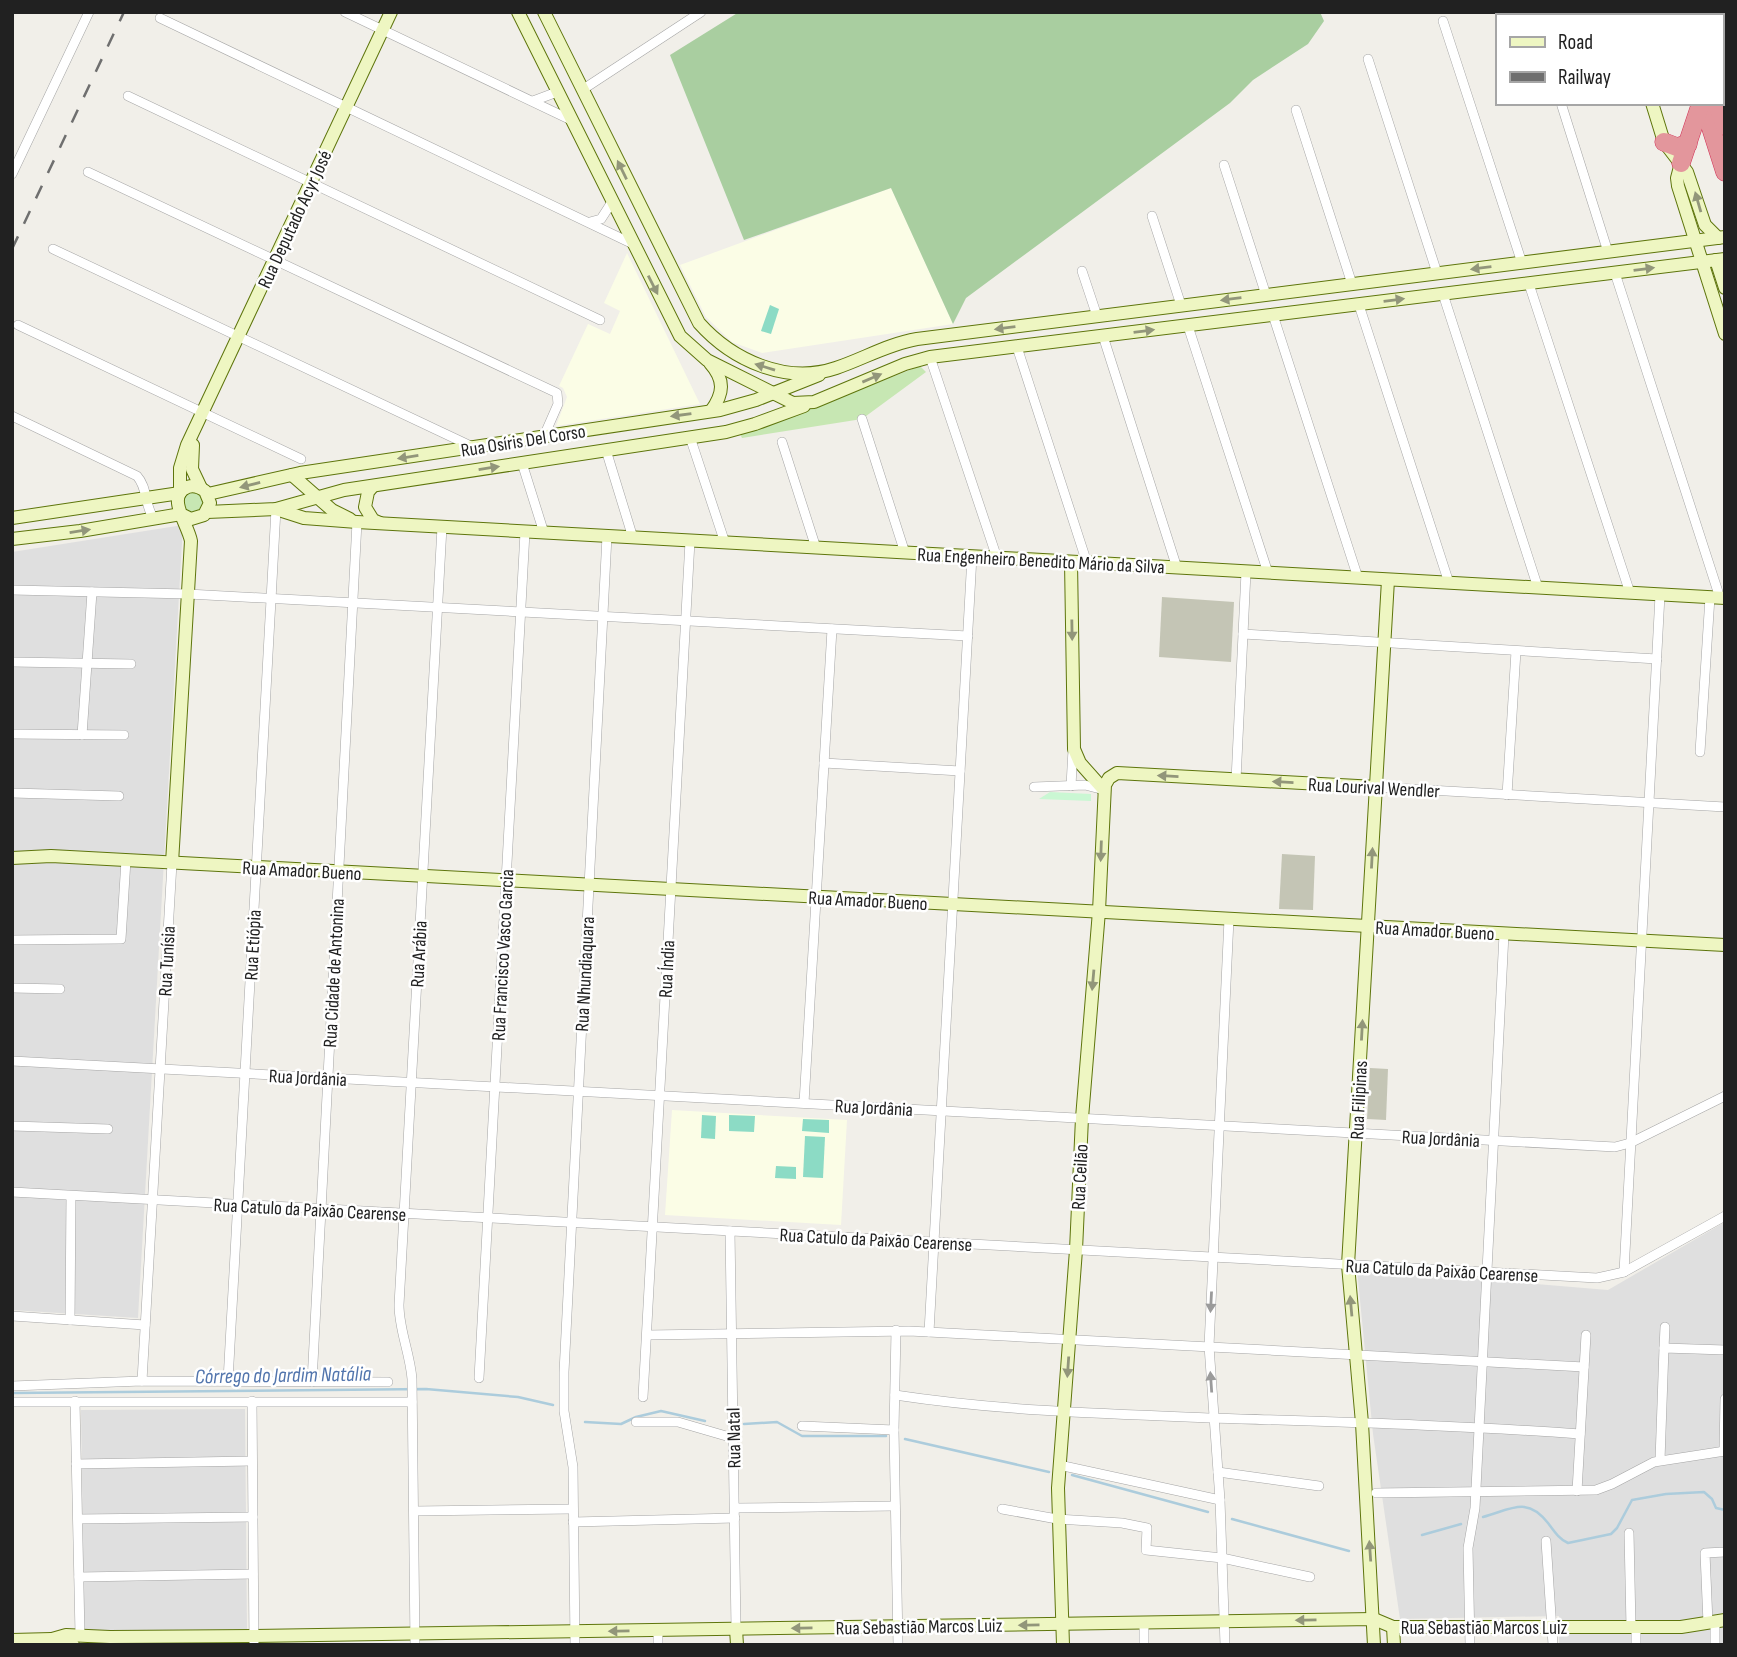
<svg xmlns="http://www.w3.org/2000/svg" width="1737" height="1657" font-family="'Sofia Sans Condensed',sans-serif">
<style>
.residential{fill:#dfdfdf}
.education{fill:#fbfde6}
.construction{fill:#c4c5b5}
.grass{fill:#c7e7b3}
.forest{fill:#a9cea0}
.park{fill:#caf7d3}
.pitch{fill:#8cdbc5}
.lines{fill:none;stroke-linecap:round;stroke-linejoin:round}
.stream{stroke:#acccdc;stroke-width:2.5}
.street-casing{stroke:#a5a5a5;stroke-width:10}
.secondary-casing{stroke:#5e750c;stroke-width:14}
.highway-casing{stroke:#d13358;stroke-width:19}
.street{stroke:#fff;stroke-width:9}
.secondary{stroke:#eef6c2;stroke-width:12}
.highway{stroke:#e3969c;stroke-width:18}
.rail{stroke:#6f6f6f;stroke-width:2.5;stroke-dasharray:14 14;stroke-linecap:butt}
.oneway{fill:#92967a}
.oneway2{fill:#9b9b9b}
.labels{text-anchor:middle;stroke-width:5;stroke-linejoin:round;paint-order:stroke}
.street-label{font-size:19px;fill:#212121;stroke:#fff}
.water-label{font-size:21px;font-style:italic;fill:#5275ad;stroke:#fff}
</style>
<rect width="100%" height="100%" fill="#f1efe9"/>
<g class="residential">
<polygon points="183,525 138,1318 12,1310 12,552"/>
<polygon points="1725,1222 1725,1645 1559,1645 1559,1616 1400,1619 1373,1434 1357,1269 1608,1290"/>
<polygon points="245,1409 247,1629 84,1631 81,1410"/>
</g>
<g class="education">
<polygon points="891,188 953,324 762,353 732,342 706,317 680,265"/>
<polygon points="627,253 700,404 556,426 567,397 563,388 559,386 588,324 610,334 620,311 604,303"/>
<polygon points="672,1110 847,1120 841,1225 665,1215"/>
</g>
<g class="construction">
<polygon points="1162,597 1234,602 1231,662 1159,657"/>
<polygon points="1282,854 1315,856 1313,910 1279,909"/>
<polygon points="1370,1068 1388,1069 1386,1120 1367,1119"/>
</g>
<g class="grass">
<polygon points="920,366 926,372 862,419 742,438 740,434 767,426"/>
<polygon points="198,489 206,509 189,516 179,498"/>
</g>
<polygon class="forest" points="739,12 1320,12 1324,21 1308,44 1253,80 1230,103 966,298 953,324 891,188 744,240 670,55"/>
<polygon class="park" points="1050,792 1091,794 1091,801 1039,799"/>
<g class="pitch">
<polygon points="770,305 779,309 771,334 761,331"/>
<polygon points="702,1115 716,1116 715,1139 701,1138"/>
<polygon points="729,1115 755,1116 754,1132 729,1131"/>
<polygon points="803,1119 829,1120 829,1133 802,1131"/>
<polygon points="805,1136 825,1137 823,1178 803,1177"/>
<polygon points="776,1166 796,1167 796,1179 775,1178"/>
</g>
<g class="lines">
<g class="stream">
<polyline points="12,1393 426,1389 518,1397 553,1405"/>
<polyline points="585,1422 621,1424 636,1417 661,1411 705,1421"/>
<polyline points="744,1424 777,1422 802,1436 886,1436"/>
<polyline points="905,1439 1049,1472"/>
<polyline points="1072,1475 1208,1512"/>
<path d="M 1483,1517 C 1512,1509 1527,1496 1548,1523 C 1554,1531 1559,1539 1568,1543 L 1611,1534 L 1617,1528 L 1632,1500 L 1666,1494 L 1704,1492 L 1712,1499 L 1716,1508 L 1725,1510"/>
<polyline points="1232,1519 1349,1551"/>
<polyline points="1422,1535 1461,1524"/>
</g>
<defs>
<g id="street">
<polyline points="345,12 571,120"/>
<polyline points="1531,12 1533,16"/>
<polyline points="160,18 633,244"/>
<polyline points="1443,21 1522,263"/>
<polyline points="1368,59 1437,273"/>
<polyline points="582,90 701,12"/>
<polyline points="128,96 600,320"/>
<polyline points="533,101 557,92"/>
<polyline points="1561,103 1608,252"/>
<polyline points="1296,110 1352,284"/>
<polyline points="1224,165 1266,295"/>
<polyline points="88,172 557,393 558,404 544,436"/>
<polyline points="12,174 89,12"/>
<polyline points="1152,216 1181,305"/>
<polyline points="590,222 601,219 612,202"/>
<polyline points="53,249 473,447"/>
<polyline points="1082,271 1097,316"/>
<polyline points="1615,273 1720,598"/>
<polyline points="1529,284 1630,593"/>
<polyline points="1443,294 1538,588"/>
<polyline points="1359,305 1449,583"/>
<polyline points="1273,315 1358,578"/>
<polyline points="18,325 301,459"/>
<polyline points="1188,326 1268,573"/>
<polyline points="1103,336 1177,568"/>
<polyline points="1017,347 1087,563"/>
<polyline points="930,357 997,558"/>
<path d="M 12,416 L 137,476 C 148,488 144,505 154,519"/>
<polyline points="862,419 905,553"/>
<polyline points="690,437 725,543"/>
<polyline points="782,442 816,548"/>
<polyline points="606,450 633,538"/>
<polyline points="522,463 544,533"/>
<polyline points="12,590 188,594 968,636"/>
<polyline points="1243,634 1657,659"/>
<polyline points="12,662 131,664"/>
<polyline points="12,734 124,735"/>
<polyline points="82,735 92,592"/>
<polyline points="1700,752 1710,597"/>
<polyline points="824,763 960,771"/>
<polyline points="1236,780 1246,572"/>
<polyline points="1071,786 1073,749"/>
<polyline points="1034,787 1085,785 1104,790"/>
<polyline points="1376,787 1725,807"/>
<polyline points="12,793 119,796"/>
<polyline points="1507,795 1516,651"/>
<polyline points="12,940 121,939 126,860"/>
<polyline points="12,988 60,989"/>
<polyline points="12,1061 1615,1147 1630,1143 1725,1096"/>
<polyline points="804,1103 832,629"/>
<polyline points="12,1126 108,1129"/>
<polyline points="12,1192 1597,1278 1624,1272 1725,1216"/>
<polyline points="730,1231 736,1629"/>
<polyline points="1624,1272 1660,595"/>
<polyline points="12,1316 145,1325"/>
<polyline points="70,1320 71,1196"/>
<polyline points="896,1330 894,1430 898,1645"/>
<polyline points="929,1332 972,556"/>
<polyline points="647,1335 909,1331 1584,1367"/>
<polyline points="1664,1348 1665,1327"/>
<polyline points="479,1378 525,532"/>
<polyline points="142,1381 172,863"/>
<polyline points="228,1381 276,509"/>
<polyline points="312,1382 357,522"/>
<polyline points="12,1386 142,1381 388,1382"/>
<path d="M 895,1395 C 1001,1411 1106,1414 1213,1418 C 1336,1422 1458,1425 1580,1434"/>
<polyline points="643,1397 690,541"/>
<polyline points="75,1401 80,1635"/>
<polyline points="252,1401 254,1645"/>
<polyline points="12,1402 412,1402"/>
<polyline points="636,1422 678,1422 733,1438"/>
<polyline points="802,1426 894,1430"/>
<polyline points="1724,1451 1725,1399"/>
<polyline points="1660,1460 1664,1348 1725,1350"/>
<polyline points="76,1464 252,1461"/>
<polyline points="1059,1465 1220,1500"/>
<polyline points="1218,1472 1319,1486"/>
<polyline points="1577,1491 1586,1335"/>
<polyline points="1376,1493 1596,1490 1612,1484 1654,1462 1725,1451"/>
<polyline points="735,1508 895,1506"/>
<polyline points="1002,1509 1057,1519 1122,1523 1147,1528 1146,1550 1222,1558 1310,1577"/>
<polyline points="414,1511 573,1509"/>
<polyline points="78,1519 253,1517"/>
<polyline points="573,1522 735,1518"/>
<polyline points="1629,1533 1631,1627"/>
<polyline points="1546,1541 1553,1645"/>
<polyline points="79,1577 253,1574"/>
<polyline points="1715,1622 1715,1645"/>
<polyline points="1144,1623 1144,1645"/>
<polyline points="1708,1623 1705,1553 1725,1552"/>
<polyline points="1636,1627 1636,1645"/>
<polyline points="658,1630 658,1645"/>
<path d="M 415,1645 L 412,1379 C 410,1353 399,1330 399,1305 L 442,527"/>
<polyline points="575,1645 573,1467 564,1411 564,1372 607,536"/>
<polyline points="1225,1645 1220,1500 1209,1346 1229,919"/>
<polyline points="1470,1645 1468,1548 1475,1508 1504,934"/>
</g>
<g id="secondary">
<polyline points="518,12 680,336 707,360 793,403 814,402 905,364 930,357 1725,259"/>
<path d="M 544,12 L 699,323 C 732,360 786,385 836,368 C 863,359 888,344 917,339 L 1725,237"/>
<polyline points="1622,12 1623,16"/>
<polyline points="1652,103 1664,142 1687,172 1705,225 1718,238"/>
<polyline points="1681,163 1677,178 1678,186 1725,334"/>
<polyline points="1716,260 1725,288"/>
<path d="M 710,363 C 725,380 724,393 711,411"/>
<polyline points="193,445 192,469 201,488"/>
<polyline points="292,475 332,510 350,519"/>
<polyline points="373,486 368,492 365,507 373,520 380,523"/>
<polyline points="180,493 180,468 187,445 391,12"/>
<polyline points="208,494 300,473 720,410 756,400 819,375"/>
<polyline points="276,509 304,518 357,522 1725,598"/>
<polyline points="207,512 276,509 344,490 726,432 755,424 804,406"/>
<polyline points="12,518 180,493"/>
<polyline points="12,539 80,531 181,514"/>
<polyline points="1071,562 1074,749 1080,763 1104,790"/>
<polyline points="12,858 51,856 1725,945"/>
<path d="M 172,863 L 191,541 C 188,525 168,499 184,489 C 191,484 198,486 205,491 L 210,503 L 204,515 L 191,519 L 181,514"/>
<polyline points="1393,1627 1394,1645"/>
<polyline points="736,1629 737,1645"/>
<polyline points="52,1639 66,1635 110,1637 254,1636 1374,1619 1393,1627 1681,1627 1725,1620"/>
<polyline points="12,1640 52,1639 73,1645"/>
<polyline points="1063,1645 1058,1488 1076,1250 1082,1118 1099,911 1105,785 1109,778 1117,773 1376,787"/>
<polyline points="1374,1645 1362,1423 1348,1265 1388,580"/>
</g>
<g id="highway">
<polyline points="1669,12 1670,16"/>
<polyline points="1683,12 1685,16"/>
<polyline points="1700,12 1703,16"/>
<polyline points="1721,34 1725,37"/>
<polyline points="1703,103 1725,172"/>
<polyline points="1717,103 1725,126"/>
<polyline points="1664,142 1677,147 1688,144"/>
<polyline points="1681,163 1701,103"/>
</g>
</defs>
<use href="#street" class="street-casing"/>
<use href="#secondary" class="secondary-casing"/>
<use href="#highway" class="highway-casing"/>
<use href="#street" class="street"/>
<use href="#secondary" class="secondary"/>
<use href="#highway" class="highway"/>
<polyline class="rail" points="12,249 124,12"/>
</g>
<defs><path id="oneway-solid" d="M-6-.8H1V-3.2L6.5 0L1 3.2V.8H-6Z" transform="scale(1.75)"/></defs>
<g class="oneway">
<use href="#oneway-solid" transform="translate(622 170) rotate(-116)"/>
<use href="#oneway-solid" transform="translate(1698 202) rotate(-106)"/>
<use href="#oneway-solid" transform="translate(1481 268) rotate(173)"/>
<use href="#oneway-solid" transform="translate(1644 269) rotate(-7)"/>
<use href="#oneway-solid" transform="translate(653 285) rotate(63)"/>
<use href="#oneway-solid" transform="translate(1231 299) rotate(173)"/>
<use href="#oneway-solid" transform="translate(1394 300) rotate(-7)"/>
<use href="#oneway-solid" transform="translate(1005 328) rotate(173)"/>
<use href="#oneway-solid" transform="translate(1144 331) rotate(-7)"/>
<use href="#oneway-solid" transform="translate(765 367) rotate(-163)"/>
<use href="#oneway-solid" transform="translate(872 378) rotate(-23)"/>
<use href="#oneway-solid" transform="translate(681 415) rotate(172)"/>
<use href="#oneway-solid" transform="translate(408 457) rotate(171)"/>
<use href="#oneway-solid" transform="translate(489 468) rotate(-9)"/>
<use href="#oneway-solid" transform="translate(250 485) rotate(166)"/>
<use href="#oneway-solid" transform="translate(80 531) rotate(-9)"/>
<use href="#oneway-solid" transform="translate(1072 630) rotate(89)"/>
<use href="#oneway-solid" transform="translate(1168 776) rotate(-177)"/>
<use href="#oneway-solid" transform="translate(1283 782) rotate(-177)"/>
<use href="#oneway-solid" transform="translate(1101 851) rotate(92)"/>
<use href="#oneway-solid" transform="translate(1372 858) rotate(-87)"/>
<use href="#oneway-solid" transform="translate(1093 980) rotate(95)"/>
<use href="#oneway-solid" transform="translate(1362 1030) rotate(-87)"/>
<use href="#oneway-solid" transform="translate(1351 1306) rotate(-95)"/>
<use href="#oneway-solid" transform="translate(1068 1367) rotate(94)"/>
<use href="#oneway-solid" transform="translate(1370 1551) rotate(-94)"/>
<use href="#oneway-solid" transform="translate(1306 1620) rotate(179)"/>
<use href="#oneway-solid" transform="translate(1029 1625) rotate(179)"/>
<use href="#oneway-solid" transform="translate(802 1628) rotate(179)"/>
<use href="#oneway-solid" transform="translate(619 1631) rotate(179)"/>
</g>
<g class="oneway2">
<use href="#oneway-solid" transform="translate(1211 1302) rotate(93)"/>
<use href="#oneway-solid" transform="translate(1211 1382) rotate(-94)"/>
</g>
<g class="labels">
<g class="street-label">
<text transform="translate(294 219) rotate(-65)" y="7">Rua Deputado Acyr José</text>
<text transform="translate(523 440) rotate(-9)" y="7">Rua Osíris Del Corso</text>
<text transform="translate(1041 560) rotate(3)" y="7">Rua Engenheiro Benedito Mário da Silva</text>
<text transform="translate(1374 787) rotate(3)" y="7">Rua Lourival Wendler</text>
<text transform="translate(302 870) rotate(3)" y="7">Rua Amador Bueno</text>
<text transform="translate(868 900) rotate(3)" y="7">Rua Amador Bueno</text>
<text transform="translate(1435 930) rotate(3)" y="7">Rua Amador Bueno</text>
<text transform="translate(252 945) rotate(-87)" y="7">Rua Etiópia</text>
<text transform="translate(418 954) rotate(-87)" y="7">Rua Arábia</text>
<text transform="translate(502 955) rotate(-87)" y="7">Rua Francisco Vasco Garcia</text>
<text transform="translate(166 961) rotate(-87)" y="7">Rua Tunísia</text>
<text transform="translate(666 969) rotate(-87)" y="7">Rua Índia</text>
<text transform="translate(333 973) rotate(-87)" y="7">Rua Cidade de Antonina</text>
<text transform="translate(584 974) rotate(-87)" y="7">Rua Nhundiaquara</text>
<text transform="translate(308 1077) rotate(3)" y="7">Rua Jordânia</text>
<text transform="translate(1358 1100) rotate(-87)" y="7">Rua Filipinas</text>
<text transform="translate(874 1107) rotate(3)" y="7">Rua Jordânia</text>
<text transform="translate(1441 1138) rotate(3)" y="7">Rua Jordânia</text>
<text transform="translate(1079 1177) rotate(-87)" y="7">Rua Ceilão</text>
<text transform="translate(310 1209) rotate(3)" y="7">Rua Catulo da Paixão Cearense</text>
<text transform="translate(876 1239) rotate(3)" y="7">Rua Catulo da Paixão Cearense</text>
<text transform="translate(1442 1270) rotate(3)" y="7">Rua Catulo da Paixão Cearense</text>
<text transform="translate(733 1438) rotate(-91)" y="7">Rua Natal</text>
<text transform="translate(919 1626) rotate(-1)" y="7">Rua Sebastião Marcos Luiz</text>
<text x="1484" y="1634">Rua Sebastião Marcos Luiz</text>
</g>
<g class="water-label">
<text transform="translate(283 1375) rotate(-1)" y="7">Córrego do Jardim Natália</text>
</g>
</g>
<rect width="1737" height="1657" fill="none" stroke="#212121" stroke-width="28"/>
<rect x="1496" y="14" width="228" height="91" fill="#ffffff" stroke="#a6a6a6" stroke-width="2"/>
<rect x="1510" y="37" width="35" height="10" fill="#eef6c2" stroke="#a6a6a6" stroke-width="2"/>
<text x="1558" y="49" font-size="21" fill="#212121">Road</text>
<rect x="1510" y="72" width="35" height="10" fill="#6f6f6f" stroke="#a6a6a6" stroke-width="2"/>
<text x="1558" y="84" font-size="21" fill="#212121">Railway</text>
</svg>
